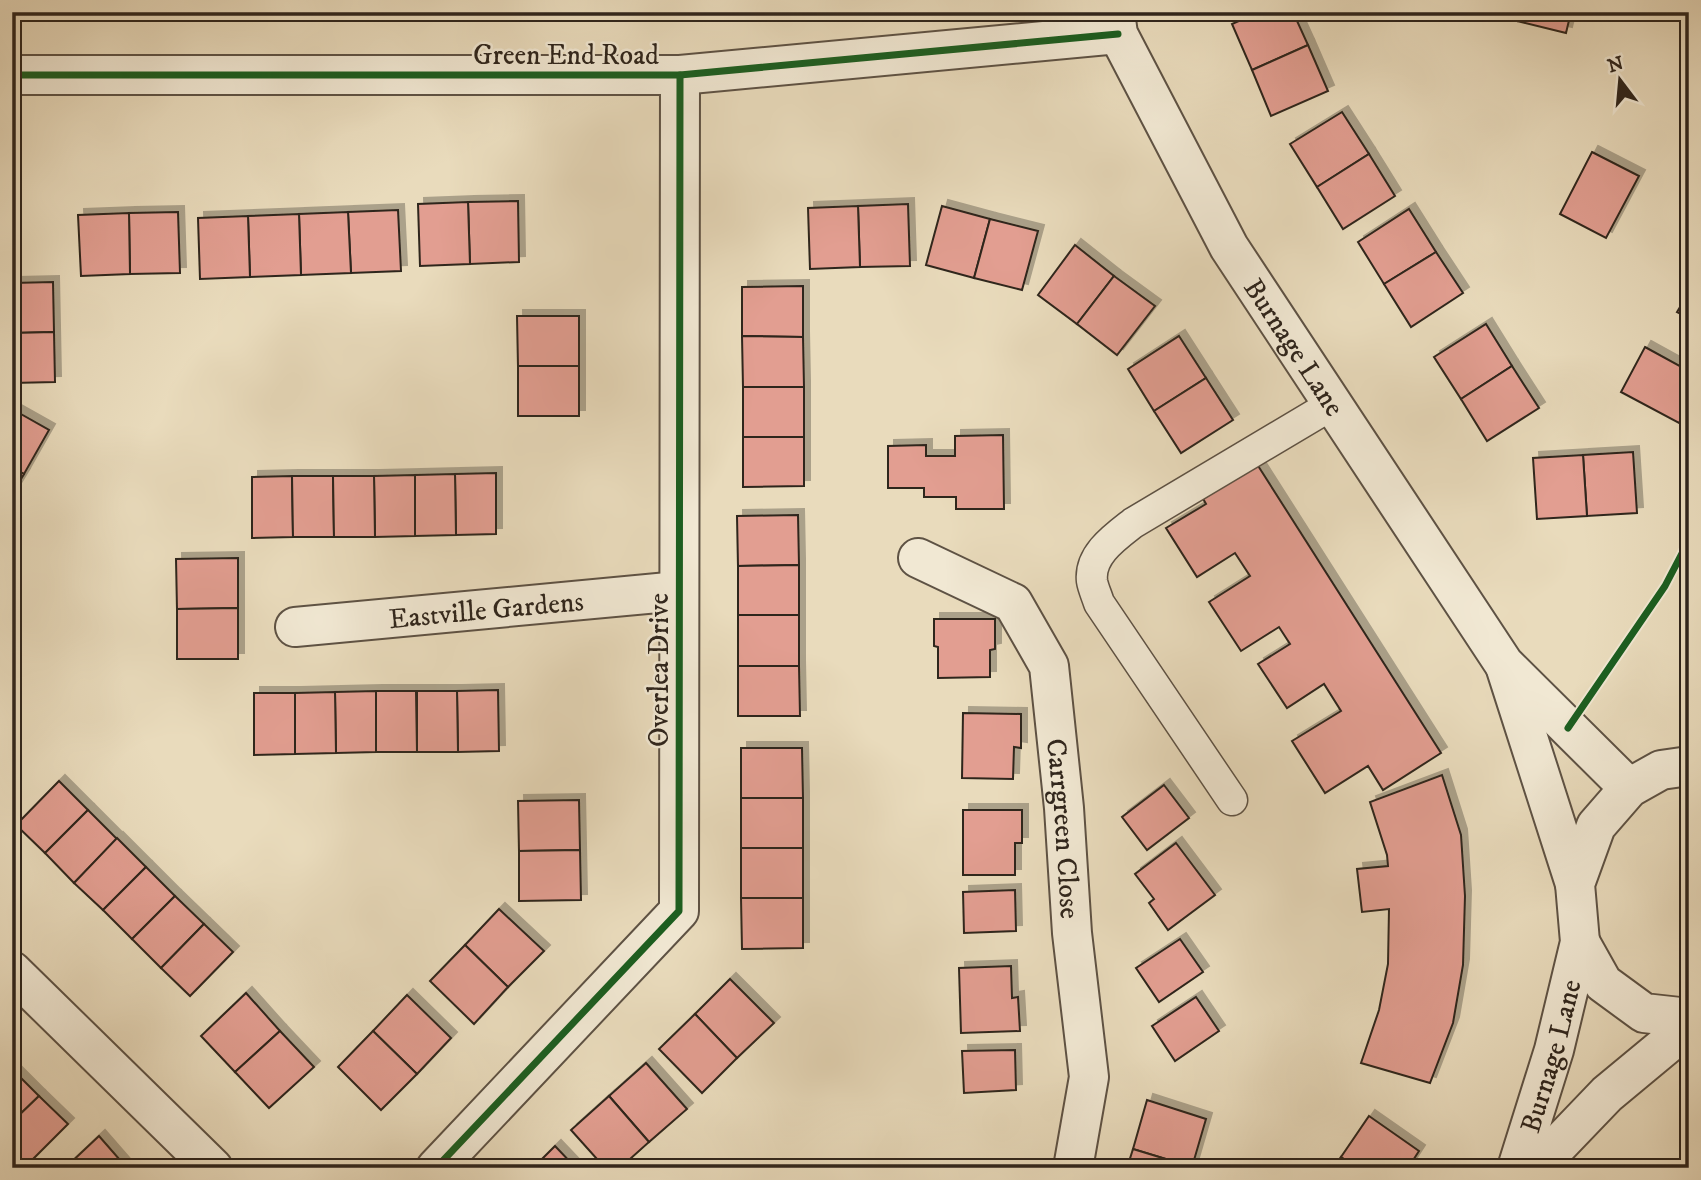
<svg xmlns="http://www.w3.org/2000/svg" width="1701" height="1180" font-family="'IM FELL DW Pica',serif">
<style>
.building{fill:#e29e91;stroke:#2f251c;stroke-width:2;filter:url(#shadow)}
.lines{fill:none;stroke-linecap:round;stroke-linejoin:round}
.service-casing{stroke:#5e5244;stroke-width:33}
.minor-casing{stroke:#5e5244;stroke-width:42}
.tertiary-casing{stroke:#5e5244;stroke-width:42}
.service{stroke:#f1e8d3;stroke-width:30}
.minor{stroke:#f1e8d3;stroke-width:38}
.tertiary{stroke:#f1e8d3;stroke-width:38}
.cycleway-casing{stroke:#f1e8d3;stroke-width:11}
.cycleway{stroke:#1b5e20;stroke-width:7}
.labels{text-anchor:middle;stroke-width:5;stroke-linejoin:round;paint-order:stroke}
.street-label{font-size:28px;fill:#2f251c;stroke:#f1e8d3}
</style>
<defs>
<filter id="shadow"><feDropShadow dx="6" dy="-6" stdDeviation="0" flood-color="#0004"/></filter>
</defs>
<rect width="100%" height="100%" fill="#e9dbbc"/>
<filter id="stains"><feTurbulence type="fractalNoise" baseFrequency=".00286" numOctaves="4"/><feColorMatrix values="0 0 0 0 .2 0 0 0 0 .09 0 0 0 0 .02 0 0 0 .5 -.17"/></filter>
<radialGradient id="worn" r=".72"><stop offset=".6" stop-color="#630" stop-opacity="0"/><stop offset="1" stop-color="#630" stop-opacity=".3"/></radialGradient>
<g class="building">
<polygon points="1259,12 1293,12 1308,45 1252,70 1232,24"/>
<polygon points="1479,12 1519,12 1517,21"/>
<polygon points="1519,12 1571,12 1566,33 1517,21"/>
<polygon points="1308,45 1328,91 1271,116 1252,70"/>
<polygon points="1342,112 1369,154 1317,187 1290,144"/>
<polygon points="1592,152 1639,176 1606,238 1560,214"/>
<polygon points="1369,154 1395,196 1343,229 1317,187"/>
<polygon points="518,201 519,262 470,264 468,202"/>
<polygon points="468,202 470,264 420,266 418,204"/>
<polygon points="908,204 910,266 860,267 858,206"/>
<polygon points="858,206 860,267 810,269 808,208"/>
<polygon points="942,206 990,219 974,278 926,265"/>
<polygon points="1409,209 1436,252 1384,284 1358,242"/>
<polygon points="398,210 401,271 351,273 348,212"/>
<polygon points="178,212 180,273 130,274 129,213"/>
<polygon points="348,212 351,273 301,275 299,214"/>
<polygon points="129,213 130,274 81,276 78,215"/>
<polygon points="299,214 301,275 250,277 248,216"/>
<polygon points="248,216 250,277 200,279 198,218"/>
<polygon points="990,219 1038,231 1022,290 974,278"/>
<polygon points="1075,245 1114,276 1077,324 1038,295"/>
<polygon points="1436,252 1463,293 1411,327 1384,284"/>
<polygon points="1114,276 1155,306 1117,355 1077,324"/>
<polygon points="53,282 54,332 12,333 12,283"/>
<polygon points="803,286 803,337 742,336 742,287"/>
<polygon points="1689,292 1689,318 1677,312"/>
<polygon points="517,316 579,316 579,366 518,366"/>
<polygon points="1486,324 1512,366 1461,399 1434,357"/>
<polygon points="54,332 55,382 12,383 12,333"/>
<polygon points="742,336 803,337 804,387 743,387"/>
<polygon points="1179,336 1206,378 1154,411 1128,369"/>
<polygon points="1645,347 1689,371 1689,406 1679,423 1621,392"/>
<rect x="518" y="366" width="61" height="50"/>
<polygon points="1512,366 1539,408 1487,441 1461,399"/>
<polygon points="1206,378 1233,420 1181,453 1154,411"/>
<rect x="743" y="387" width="61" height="50"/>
<polygon points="12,409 49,430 24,474 12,467"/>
<polygon points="1003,435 1004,509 956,509 956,497 924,497 924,488 888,488 888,446 926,445 926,456 955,456 955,436"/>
<polygon points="743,437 804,437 804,486 743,487"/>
<polygon points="1633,452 1637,513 1587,516 1583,455"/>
<polygon points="1583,455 1587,516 1537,519 1533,458"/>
<polygon points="1255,461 1441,753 1383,790 1368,766 1325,793 1292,741 1341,711 1324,684 1287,708 1258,664 1290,644 1279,627 1241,651 1209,602 1250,576 1235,553 1197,577 1166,528 1206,504 1201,495"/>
<polygon points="12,467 24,474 12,494"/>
<polygon points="496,473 496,534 456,535 455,474"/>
<polygon points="455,474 456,535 415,536 415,475"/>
<polygon points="415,475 415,536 375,537 374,476"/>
<polygon points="292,476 293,537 252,538 252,477"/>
<polygon points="292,476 333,476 334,537 293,537"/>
<polygon points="333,476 374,476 375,537 334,537"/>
<polygon points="798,515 799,565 738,566 737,516"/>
<polygon points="238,558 238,608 177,609 176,559"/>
<polygon points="799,565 799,615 738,615 738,566"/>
<polygon points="238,608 238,659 177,659 177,609"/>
<rect x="738" y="615" width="61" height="51"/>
<polygon points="934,619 995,619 995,649 990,650 990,677 938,678 938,647 934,646"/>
<polygon points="738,666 799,666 800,716 738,716"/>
<polygon points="498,690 499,751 458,752 457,691"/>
<polygon points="376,691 376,752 336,753 335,692"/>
<polygon points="376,691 416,691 417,752 376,752"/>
<polygon points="417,691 457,691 458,752 417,752"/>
<polygon points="335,692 336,753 295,754 295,693"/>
<polygon points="254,693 295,693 295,754 254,755"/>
<polygon points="963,713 1021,714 1021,748 1014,747 1013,779 962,778"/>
<polygon points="741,748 802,748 803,798 741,798"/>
<polygon points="1442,775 1461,835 1465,896 1463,965 1453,1023 1430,1083 1361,1063 1379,1010 1388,964 1389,909 1362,912 1357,869 1388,866 1387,855 1370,802"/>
<polygon points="59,781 88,810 45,853 16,825"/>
<polygon points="1164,785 1189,818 1147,850 1122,817"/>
<rect x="741" y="798" width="62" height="50"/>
<polygon points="579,800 580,850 519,851 518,801"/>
<polygon points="88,810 117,839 74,883 45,853"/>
<polygon points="963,810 1022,810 1022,843 1015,843 1015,875 963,875"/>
<polygon points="117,838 146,867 103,910 74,883"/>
<polygon points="1176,843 1215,895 1168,930 1149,903 1154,899 1135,874"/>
<rect x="741" y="848" width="62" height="50"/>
<polygon points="580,850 581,900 519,901 519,851"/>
<polygon points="146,867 175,896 132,939 103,910"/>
<polygon points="1015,890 1016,931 964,933 963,892"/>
<polygon points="175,896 204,924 161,968 132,939"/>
<polygon points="741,898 803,898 803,948 742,949"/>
<polygon points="499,909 544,951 508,987 465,945"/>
<polygon points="204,924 233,952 190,996 161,968"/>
<polygon points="1180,939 1203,972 1159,1002 1136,968"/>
<polygon points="465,945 508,987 474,1024 430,981"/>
<polygon points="1011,966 1012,998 1018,997 1020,1031 961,1033 959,968"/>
<polygon points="730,979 774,1023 737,1058 695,1014"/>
<polygon points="246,993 280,1031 235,1072 201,1036"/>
<polygon points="407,995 451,1038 417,1074 373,1031"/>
<polygon points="1196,997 1219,1031 1175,1061 1152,1026"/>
<polygon points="695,1014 737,1058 702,1093 659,1049"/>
<polygon points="280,1031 314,1067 269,1108 235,1072"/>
<polygon points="373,1031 417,1074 381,1110 338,1067"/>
<polygon points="1015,1050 1016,1090 964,1093 962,1051"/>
<polygon points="646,1063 687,1109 649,1142 609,1096"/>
<polygon points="12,1069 39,1096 12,1122"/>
<polygon points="39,1096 68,1124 25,1167 12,1155 12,1122"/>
<polygon points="609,1096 649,1142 620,1168 605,1168 571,1130"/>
<polygon points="1147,1100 1206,1119 1192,1167 1133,1149"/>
<polygon points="1369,1116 1419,1151 1408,1168 1356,1168 1341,1157"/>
<polygon points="99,1136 127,1168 65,1168"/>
<polygon points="555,1146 576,1168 533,1168"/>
<polygon points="1133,1149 1192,1167 1191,1168 1127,1168"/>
<polygon points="1689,1155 1689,1168 1670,1168"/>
<polygon points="1341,1157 1356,1168 1333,1168"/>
</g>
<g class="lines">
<defs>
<path id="service" d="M 1232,800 L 1099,603 C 1097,596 1093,588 1092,581 C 1089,555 1115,537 1133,523 L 1333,404"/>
<g id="minor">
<polyline points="12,75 680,75 1118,34"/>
<path id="s1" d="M 918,558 L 1013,603 L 1049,666 L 1064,808 L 1072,933 L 1089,1077 L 1073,1168"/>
<path id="s2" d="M 295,627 L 679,591"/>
<polyline points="1580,942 1603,983 1644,1013 1689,1018"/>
<polyline points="12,971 213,1168"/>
<polyline points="436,1168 679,911 680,75"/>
<path id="s3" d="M 1517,1168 L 1554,1050 L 1580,942 L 1575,884 L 1596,826 L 1629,788 L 1661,770 L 1689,766"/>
<polyline points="1536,1168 1607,1094 1689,1026"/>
</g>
<g id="tertiary">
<path id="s4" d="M 1115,12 L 1118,34 L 1229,247 L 1504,664 L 1629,788"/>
<polyline points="1506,669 1575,884"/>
</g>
</defs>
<use href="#service" class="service-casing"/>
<use href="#minor" class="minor-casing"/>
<use href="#tertiary" class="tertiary-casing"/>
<use href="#service" class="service"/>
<use href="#minor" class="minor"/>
<use href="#tertiary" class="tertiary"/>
<defs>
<g id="cycleway">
<polyline points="12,75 680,75 1118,34"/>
<polyline points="1568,728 1665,586 1689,540"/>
<polyline points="436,1168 679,911 680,75"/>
</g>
</defs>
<use href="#cycleway" class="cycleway-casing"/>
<use href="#cycleway" class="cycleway"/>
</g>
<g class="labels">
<g class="street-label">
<text x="566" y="64">Green End Road</text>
<text dy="10" stroke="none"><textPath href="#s4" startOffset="382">Burnage Lane</textPath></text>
<text dy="10" stroke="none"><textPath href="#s2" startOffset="192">Eastville Gardens</textPath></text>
<text transform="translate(658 670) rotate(-90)" y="10">Overlea Drive</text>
<text dy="10" stroke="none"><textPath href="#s1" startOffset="341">Carrgreen Close</textPath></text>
<text dy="10" stroke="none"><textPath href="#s3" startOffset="117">Burnage Lane</textPath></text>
</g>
</g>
<rect width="1701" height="1180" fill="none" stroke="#e9dbbc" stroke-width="42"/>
<rect x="14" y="14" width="1673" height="1152" fill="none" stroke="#2f251c" stroke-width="3.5"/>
<rect x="21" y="21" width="1659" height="1138" fill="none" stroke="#2f251c" stroke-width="2"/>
<g transform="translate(1620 80) rotate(344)" stroke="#f1e8d3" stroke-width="5" paint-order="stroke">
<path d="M0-5L12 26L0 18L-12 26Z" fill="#2f251c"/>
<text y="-10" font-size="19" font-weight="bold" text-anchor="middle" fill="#2f251c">N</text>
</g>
<rect width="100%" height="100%" filter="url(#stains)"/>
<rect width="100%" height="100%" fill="url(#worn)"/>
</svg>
